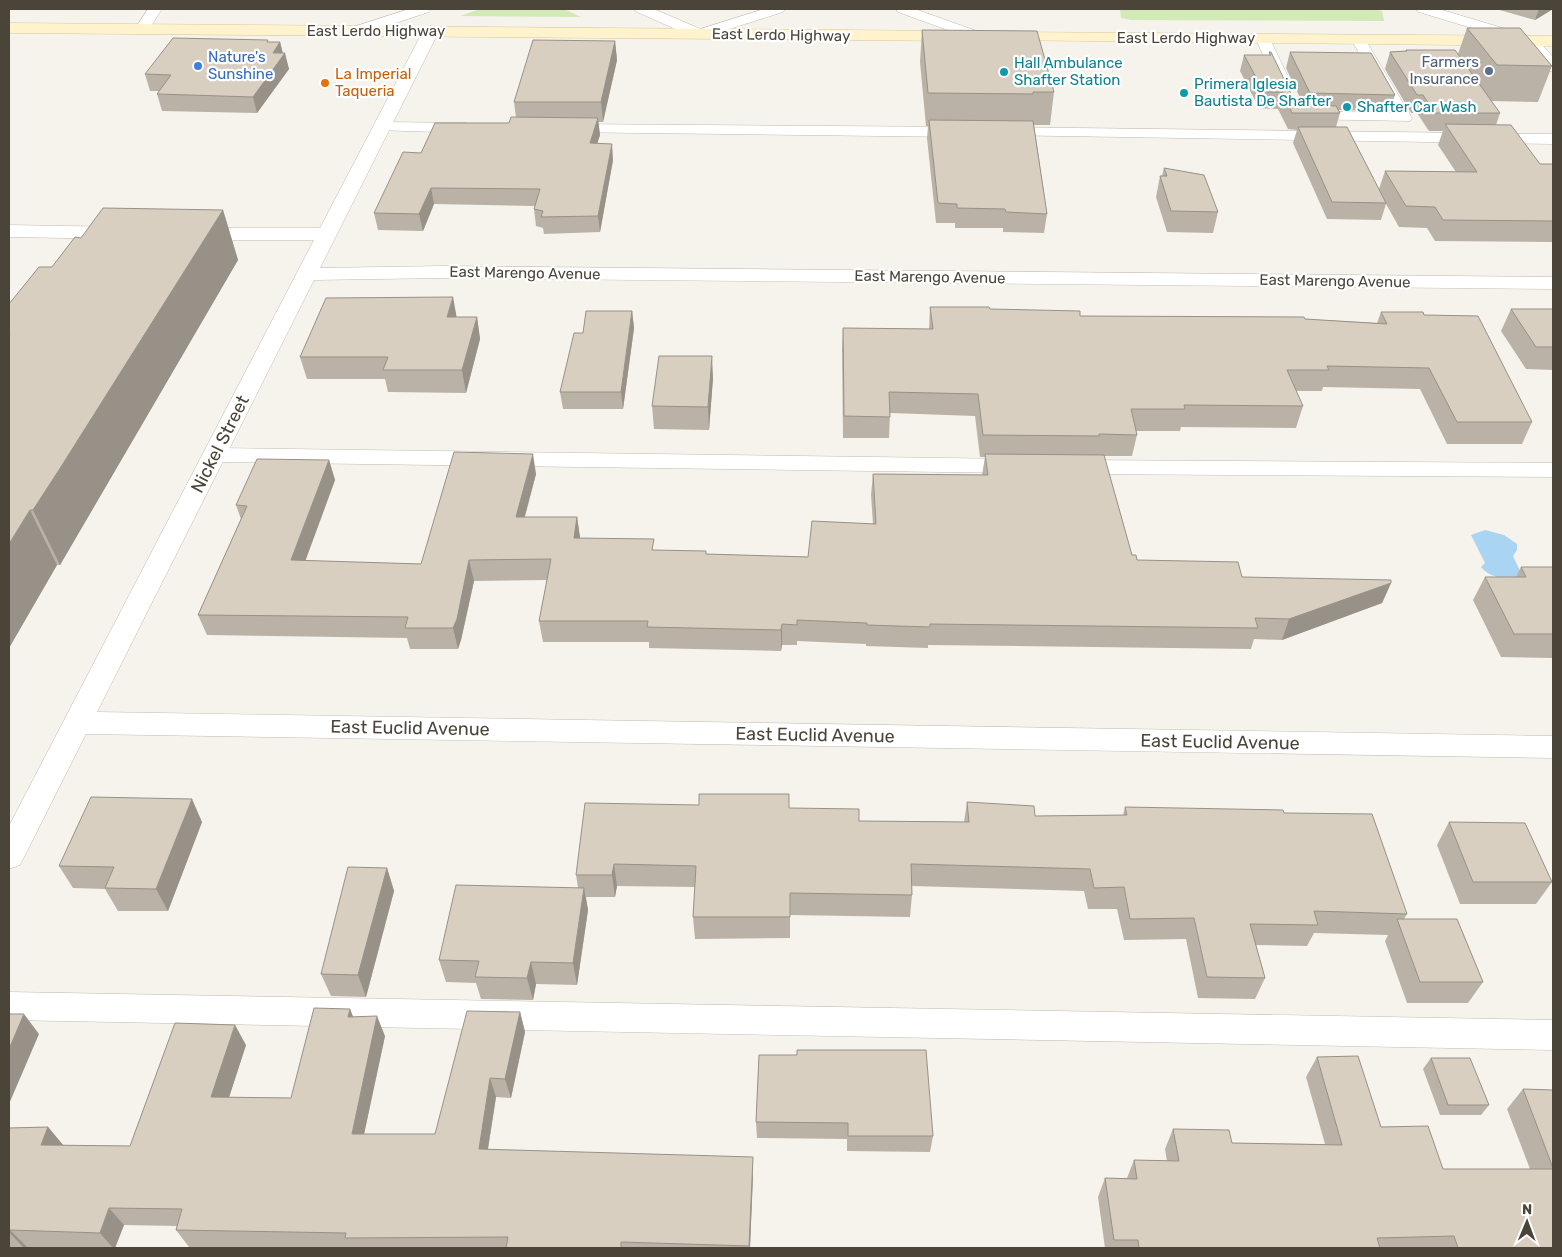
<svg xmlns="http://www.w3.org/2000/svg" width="1562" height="1257" font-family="Rubik,sans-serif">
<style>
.green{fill:#d2eab5}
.water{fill:#a9d4f2}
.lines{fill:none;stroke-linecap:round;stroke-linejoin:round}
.lane-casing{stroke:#c2bbae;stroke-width:1}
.street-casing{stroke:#c2bbae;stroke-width:1}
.secondary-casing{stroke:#d6c79b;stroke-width:1}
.lane{fill:#fff;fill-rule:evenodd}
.street{fill:#fff;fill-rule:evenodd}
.secondary{fill:#fff3cd;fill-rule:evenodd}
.wall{fill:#bab2a6}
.shaded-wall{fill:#979187}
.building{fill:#d8cfc1;stroke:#979187}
.shop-dot{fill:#3f7fe0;stroke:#fff;stroke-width:2}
.service-dot{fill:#5c6f8a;stroke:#fff;stroke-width:2}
.culture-dot{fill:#0f9aa8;stroke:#fff;stroke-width:2}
.food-dot{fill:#e8710a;stroke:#fff;stroke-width:2}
.labels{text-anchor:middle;stroke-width:4.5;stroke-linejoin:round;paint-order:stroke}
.far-street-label{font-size:15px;fill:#4b4439;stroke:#fff}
.far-shop-label{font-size:15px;fill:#366cbe;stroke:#fff;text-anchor:start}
.far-service-label{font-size:15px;fill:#4e5e75;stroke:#fff;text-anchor:end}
.far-culture-label{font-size:15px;fill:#0d838f;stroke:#fff;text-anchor:start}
.far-food-label{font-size:15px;fill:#c56008;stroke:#fff;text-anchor:start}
.street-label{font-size:18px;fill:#4b4439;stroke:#fff}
</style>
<rect width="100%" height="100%" fill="#f6f3ec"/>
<g class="green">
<polygon points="480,9 564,9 581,17 460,16"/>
<polygon points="1120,9 1375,9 1382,11 1384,21 1131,20 1121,18"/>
</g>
<path class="water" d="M 1485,530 L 1504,535 L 1517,544 L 1517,550 L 1513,556 L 1524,579 C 1507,578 1492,580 1481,567 L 1485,563 L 1471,535 Z"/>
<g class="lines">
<defs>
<g id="lane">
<polygon points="148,9 162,9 147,32 137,32 135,29"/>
<polygon points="764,9 785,9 783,12 704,37 694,37 692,34 694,31"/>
<polygon points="896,9 915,9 985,34 987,37 985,40 975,40 898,12"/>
<polygon points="1263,35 1268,36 1270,39 1291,83 1288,86 1278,86 1275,83 1256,39 1258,36"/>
<polygon points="1358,35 1363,36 1365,39 1412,118 1410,121 1299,119 1297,116 1299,113 1305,111 1393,113 1351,39 1353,36"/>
<polygon points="383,122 466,123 472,125 474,128 472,131 466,133 377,130 375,127 377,124"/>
<polygon points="566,124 961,127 967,129 969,132 967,135 961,137 560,132 558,129 560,126"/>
<polygon points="1001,127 1553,134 1553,144 995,135 993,132 995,129"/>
<polygon points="215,448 1017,459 1025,461 1028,466 1025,471 1017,473 215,462 207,460 204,455 207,450"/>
<polygon points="1075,460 1553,463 1553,477 1075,474 1067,472 1064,467 1067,462"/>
<polygon points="9,992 1553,1020 1553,1050 9,1020"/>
</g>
<g id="street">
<polygon points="409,9 432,9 429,12 362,34 350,34 348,31 350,28"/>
<polygon points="634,9 654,9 705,31 707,34 705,37 693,37 637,12"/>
<polygon points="1416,9 1439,9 1536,38 1553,57 1553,72 1547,70 1524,44 1419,12"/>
<polygon points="431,26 437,28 439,31 320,268 443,266 1553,277 1553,289 443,278 314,280 97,712 1553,736 1553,758 86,734 20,865 9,869 9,826 314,240 192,240 185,238 182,234 185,230 192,228 320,228 423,31 425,28"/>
<polygon points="9,225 121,227 128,229 131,233 128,237 121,239 9,237"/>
</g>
<g id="secondary">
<polygon points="9,23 960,31 966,33 968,36 966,39 960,41 9,33"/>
<polygon points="1003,32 1553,36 1553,46 997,40 995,37 997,34"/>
</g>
</defs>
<use href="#lane" class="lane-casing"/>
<use href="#street" class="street-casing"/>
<use href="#secondary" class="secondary-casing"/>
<use href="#lane" class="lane"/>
<use href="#street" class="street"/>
<use href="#secondary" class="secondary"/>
</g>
<g class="wall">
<polygon points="1496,9 1553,9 1535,20"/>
<polygon points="1467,28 1552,66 1538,102 1491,101 1500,113 1496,125 1540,164 1553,164 1553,242 1435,241 1427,228 1399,227 1386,204 1381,220 1327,219 1293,143 1297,130 1288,129 1278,109 1259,108 1240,71 1244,55 1269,55 1269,52 1296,104 1303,104 1286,68 1290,52 1395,95 1390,111 1338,110 1340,113 1336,127 1379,189 1385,171 1456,172 1438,145 1443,131 1429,131 1417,113 1411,113 1385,69 1390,52 1405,51 1406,50 1458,54"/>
<polygon points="922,30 1054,92 1050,125 1034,125 1047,214 1044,233 1003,232 1003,228 955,228 955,223 936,223 927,138 928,126 926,126 920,62"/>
<polygon points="615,41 617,60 603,122 598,122 600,135 597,143 613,160 600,232 544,234 543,228 536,226 534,209 535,206 434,204 423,231 378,230 374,213 421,153 509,123 516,118 514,102"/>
<polygon points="269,42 280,42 283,53 289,69 257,113 162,111 157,94 160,91 150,91 145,74"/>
<polygon points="1164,168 1218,212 1213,233 1167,232 1156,197 1160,176 1162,176"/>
<polygon points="223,210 238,260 84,524 60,565 57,565 9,648 9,304 52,267 81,238"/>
<polygon points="930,307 990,309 1080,316 1305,319 1377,323 1381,312 1424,315 1532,422 1522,444 1447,444 1420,389 1323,387 1322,391 1296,391 1303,406 1296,428 1181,427 1180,431 1136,431 1137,435 1132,456 1104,456 1132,555 1137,560 1242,577 1391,583 1382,603 1282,640 1254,639 1251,649 928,645 928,648 866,646 866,644 797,641 797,645 782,645 781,651 649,648 649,642 543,642 539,621 547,580 474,581 461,640 458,649 410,649 407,638 207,635 198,615 241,519 236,505 329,460 335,480 305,561 421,564 536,474 525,517 577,517 580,539 655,550 707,554 808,557 873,524 871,495 873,474 982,475 985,457 980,457 975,416 890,413 889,438 843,438 842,349 843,328 929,329"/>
<polygon points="1511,309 1553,309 1553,370 1526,369 1501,331"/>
<polygon points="632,311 634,328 623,409 563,409 560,392 583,333"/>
<polygon points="457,317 477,317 480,339 466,393 388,392 385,379 307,379 300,357"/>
<polygon points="713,378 709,430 654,429 652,406"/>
<polygon points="1521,567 1553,567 1553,658 1501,657 1473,600 1485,577 1516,577"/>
<polygon points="967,802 1035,816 1123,815 1125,807 1284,813 1407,914 1404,919 1483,982 1468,1003 1407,1003 1385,941 1388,935 1314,933 1307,946 1256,945 1265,978 1255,999 1198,998 1186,939 1124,940 1117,909 1088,909 1084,891 912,886 912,895 910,917 790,915 790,938 695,939 693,917 695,887 617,886 615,897 586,897 588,910 577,985 536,984 533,1000 481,999 476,983 446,982 439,960 578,887 576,875 789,808 859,821 964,822"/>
<polygon points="202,822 168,911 118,911 105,889 73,888 59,866"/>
<polygon points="1449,822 1552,882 1536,904 1460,904 1437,845"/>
<polygon points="387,868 394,891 366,997 331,996 321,974"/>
<polygon points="350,1009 353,1017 385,1036 364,1134 435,1134 520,1012 525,1032 511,1098 496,1097 488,1149 753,1175 750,1248 272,1248 189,1247 176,1230 177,1226 124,1225 115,1248 61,1248 27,1247 26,1248 9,1248 9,1128 48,1127 63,1145 130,1146 246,1045 229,1097 291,1098"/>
<polygon points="759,1055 933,1136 930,1152 847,1151 847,1139 757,1138 756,1122"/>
<polygon points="1317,1057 1381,1127 1443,1169 1530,1169 1507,1109 1523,1089 1553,1090 1553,1248 1105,1248 1098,1197 1105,1178 1127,1178 1134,1160 1167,1161 1165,1149 1173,1129 1232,1143 1325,1144 1306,1077"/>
<polygon points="1431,1058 1489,1105 1481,1115 1440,1115 1423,1069"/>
</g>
<g class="shaded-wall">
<polygon points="1539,9 1553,9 1535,20"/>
<polygon points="615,41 617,60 603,122 601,102"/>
<polygon points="280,42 283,55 285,53 289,69 257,113 253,97 273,53"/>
<polygon points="598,118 600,135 592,160 590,143"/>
<polygon points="612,144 613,160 600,232 598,216"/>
<polygon points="431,188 434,204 423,231 419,214"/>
<polygon points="223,210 238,260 60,565 33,510"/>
<polygon points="453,297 457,319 447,317"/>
<polygon points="632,311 634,328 623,409 621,392"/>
<polygon points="477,317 480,339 466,393 462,370"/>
<polygon points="712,356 713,378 709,430 708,407"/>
<polygon points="533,454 536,474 519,537 516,517"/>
<polygon points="329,460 335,480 298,581 291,560"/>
<polygon points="30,510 57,565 9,648 9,544"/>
<polygon points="577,517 580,537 577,559 574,538"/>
<polygon points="469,560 474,581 461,640 458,649 453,628"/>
<polygon points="1391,583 1382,603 1282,640 1289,619"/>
<polygon points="782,624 782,645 781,651 781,630"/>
<polygon points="192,799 202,822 168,911 156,889"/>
<polygon points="614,864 617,886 615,897 612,875"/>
<polygon points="387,868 394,891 366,997 358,975"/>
<polygon points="584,888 588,910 577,985 573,963"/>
<polygon points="531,962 536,984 533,1000 527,978"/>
<polygon points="350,1009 358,1029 348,1017"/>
<polygon points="520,1012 525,1032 511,1098 505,1079"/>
<polygon points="24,1014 39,1034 9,1104 9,1049"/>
<polygon points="377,1016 385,1036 360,1153 352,1134"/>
<polygon points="235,1025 246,1045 223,1116 211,1097"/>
<polygon points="490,1078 496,1097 485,1167 479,1149"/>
<polygon points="48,1127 63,1145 41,1145"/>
<polygon points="753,1157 753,1175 750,1248 749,1248"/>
<polygon points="109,1208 124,1225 115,1248 113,1248 100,1233"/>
<polygon points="10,1230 27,1247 26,1248 24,1248 9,1232"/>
</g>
<g class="building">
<polygon points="1467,28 1520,28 1552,66 1497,65"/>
<polygon points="922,30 1037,31 1054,92 1033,92 1033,94 928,93"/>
<polygon points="173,38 268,40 267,42 280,42 273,53 285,53 253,97 157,94 171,75 145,74"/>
<polygon points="533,40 615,41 601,102 514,102"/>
<polygon points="1406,50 1455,50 1500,113 1435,113 1423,95 1417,95 1390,52 1407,51"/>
<polygon points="1269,52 1271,52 1296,104 1336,106 1340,113 1292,113 1283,92 1264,92 1244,55 1271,55"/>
<polygon points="1290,52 1371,53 1395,95 1310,93"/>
<polygon points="511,117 598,118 590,143 612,144 598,216 541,217 543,211 534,209 540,189 431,188 419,214 374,213 403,152 421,153 435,123 509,123"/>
<polygon points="929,120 1033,121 1047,214 1006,212 1005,209 957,208 957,204 938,203"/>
<polygon points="1445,124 1511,125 1540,164 1553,164 1553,221 1443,220 1435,207 1406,206 1385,171 1477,172"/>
<polygon points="1298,127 1347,127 1386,203 1332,202"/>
<polygon points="1164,168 1204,175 1218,212 1171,211 1160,176 1167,176"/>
<polygon points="103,208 223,210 59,470 33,510 30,510 9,544 9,336 10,334 9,334 9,304 39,267 52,267 75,237 81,238"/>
<polygon points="453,297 447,317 477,317 462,370 383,370 388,357 300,357 326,298"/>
<polygon points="930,307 989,307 990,309 1080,311 1080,316 1304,317 1305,319 1387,324 1381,312 1423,312 1424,315 1478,316 1532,422 1457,422 1429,368 1327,366 1329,370 1287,370 1303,406 1184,405 1185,409 1131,409 1137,435 1099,434 1099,436 983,435 978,394 889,392 890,417 844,416 843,328 933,329"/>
<polygon points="1511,309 1553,309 1553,347 1536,347"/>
<polygon points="586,311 632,311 621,392 560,392 574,333 583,333"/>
<polygon points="659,356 712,356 708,407 652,406"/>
<polygon points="454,452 533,454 516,517 577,517 574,538 654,539 652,550 706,551 706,554 808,557 812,521 876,524 873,474 988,475 985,454 1104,455 1132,555 1136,555 1137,560 1238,562 1242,577 1391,580 1391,583 1289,619 1255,618 1258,628 930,624 930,627 867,625 867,623 797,620 797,625 782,624 781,630 647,627 648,621 539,621 551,559 469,560 457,619 453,628 405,628 408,617 198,615 247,506 236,505 257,459 329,460 291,560 421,564"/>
<polygon points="1521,567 1553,567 1553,634 1514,634 1485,577 1526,577"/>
<polygon points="699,794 789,794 789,808 859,809 859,821 969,822 967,802 1034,806 1035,816 1127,815 1125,807 1283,810 1284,813 1372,814 1407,914 1314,911 1318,925 1250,924 1265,978 1207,977 1194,918 1130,919 1124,887 1094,888 1090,869 911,864 912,895 790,893 790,917 693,917 696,866 614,864 612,875 576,875 585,803 699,805"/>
<polygon points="91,797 192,799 156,889 105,888 114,867 59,866"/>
<polygon points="1449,822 1525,823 1552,882 1473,882"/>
<polygon points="348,867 387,868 358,975 321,974"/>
<polygon points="456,885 584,888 573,963 531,962 527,978 475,977 479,961 439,960"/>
<polygon points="1397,919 1457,919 1483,982 1420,982"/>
<polygon points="314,1008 350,1009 348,1017 377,1016 352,1134 435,1134 467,1011 520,1012 505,1079 490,1078 479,1149 753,1157 749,1246 621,1242 621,1248 506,1248 508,1237 345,1238 346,1233 176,1230 182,1209 109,1208 100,1233 10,1230 9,1232 9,1128 48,1127 41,1145 130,1146 175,1023 235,1025 211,1097 291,1098"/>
<polygon points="9,1014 24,1014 9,1049"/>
<polygon points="797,1050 926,1050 933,1136 848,1136 848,1123 756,1122 759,1055 797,1055"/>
<polygon points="1358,1056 1381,1127 1428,1126 1443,1169 1553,1169 1553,1248 1458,1248 1454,1236 1377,1238 1380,1248 1139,1248 1138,1240 1114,1240 1105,1178 1137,1179 1134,1160 1179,1161 1173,1129 1229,1130 1232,1143 1342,1145 1317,1057"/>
<polygon points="1431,1058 1470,1058 1489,1105 1448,1105"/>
<polygon points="1523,1089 1553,1090 1553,1168"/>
</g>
<circle class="shop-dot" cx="198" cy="66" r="5"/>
<circle class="service-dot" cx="1489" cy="71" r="5"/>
<g class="culture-dot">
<circle cx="1004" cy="72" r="5"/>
<circle cx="1184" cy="93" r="5"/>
<circle cx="1347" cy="107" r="5"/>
</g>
<circle class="food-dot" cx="325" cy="83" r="5"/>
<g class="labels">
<g class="far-street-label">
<text x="376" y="36">East Lerdo Highway</text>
<text transform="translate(781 35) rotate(1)" y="5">East Lerdo Highway</text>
<text x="1186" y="43">East Lerdo Highway</text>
<text transform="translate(525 273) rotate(1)" y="5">East Marengo Avenue</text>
<text transform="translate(930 277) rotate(1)" y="5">East Marengo Avenue</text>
<text transform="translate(1335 281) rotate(1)" y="5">East Marengo Avenue</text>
</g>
<g class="far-shop-label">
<text x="208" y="62">Nature's<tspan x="208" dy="17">Sunshine</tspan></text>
</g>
<g class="far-service-label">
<text x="1479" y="67">Farmers<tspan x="1479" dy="17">Insurance</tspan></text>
</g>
<g class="far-culture-label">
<text x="1014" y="68">Hall Ambulance<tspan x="1014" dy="17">Shafter Station</tspan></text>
<text x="1194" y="89">Primera Iglesia<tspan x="1194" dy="17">Bautista De Shafter</tspan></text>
<text x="1357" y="112">Shafter Car Wash</text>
</g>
<g class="far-food-label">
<text x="335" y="79">La Imperial<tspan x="335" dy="17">Taqueria</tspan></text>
</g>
<g class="street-label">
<text transform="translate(220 444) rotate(-63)" y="6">Nickel Street</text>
<text transform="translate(410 728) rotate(1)" y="6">East Euclid Avenue</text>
<text transform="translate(815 735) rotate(1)" y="6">East Euclid Avenue</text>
<text transform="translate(1220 742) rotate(1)" y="6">East Euclid Avenue</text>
</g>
</g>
<rect width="1562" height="1257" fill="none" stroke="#4b4439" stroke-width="20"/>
<g transform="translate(1527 1222) rotate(1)" stroke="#ffffff" stroke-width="4" paint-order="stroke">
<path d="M0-4L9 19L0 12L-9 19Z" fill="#4b4439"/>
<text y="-8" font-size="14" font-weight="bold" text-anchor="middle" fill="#4b4439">N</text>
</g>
</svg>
